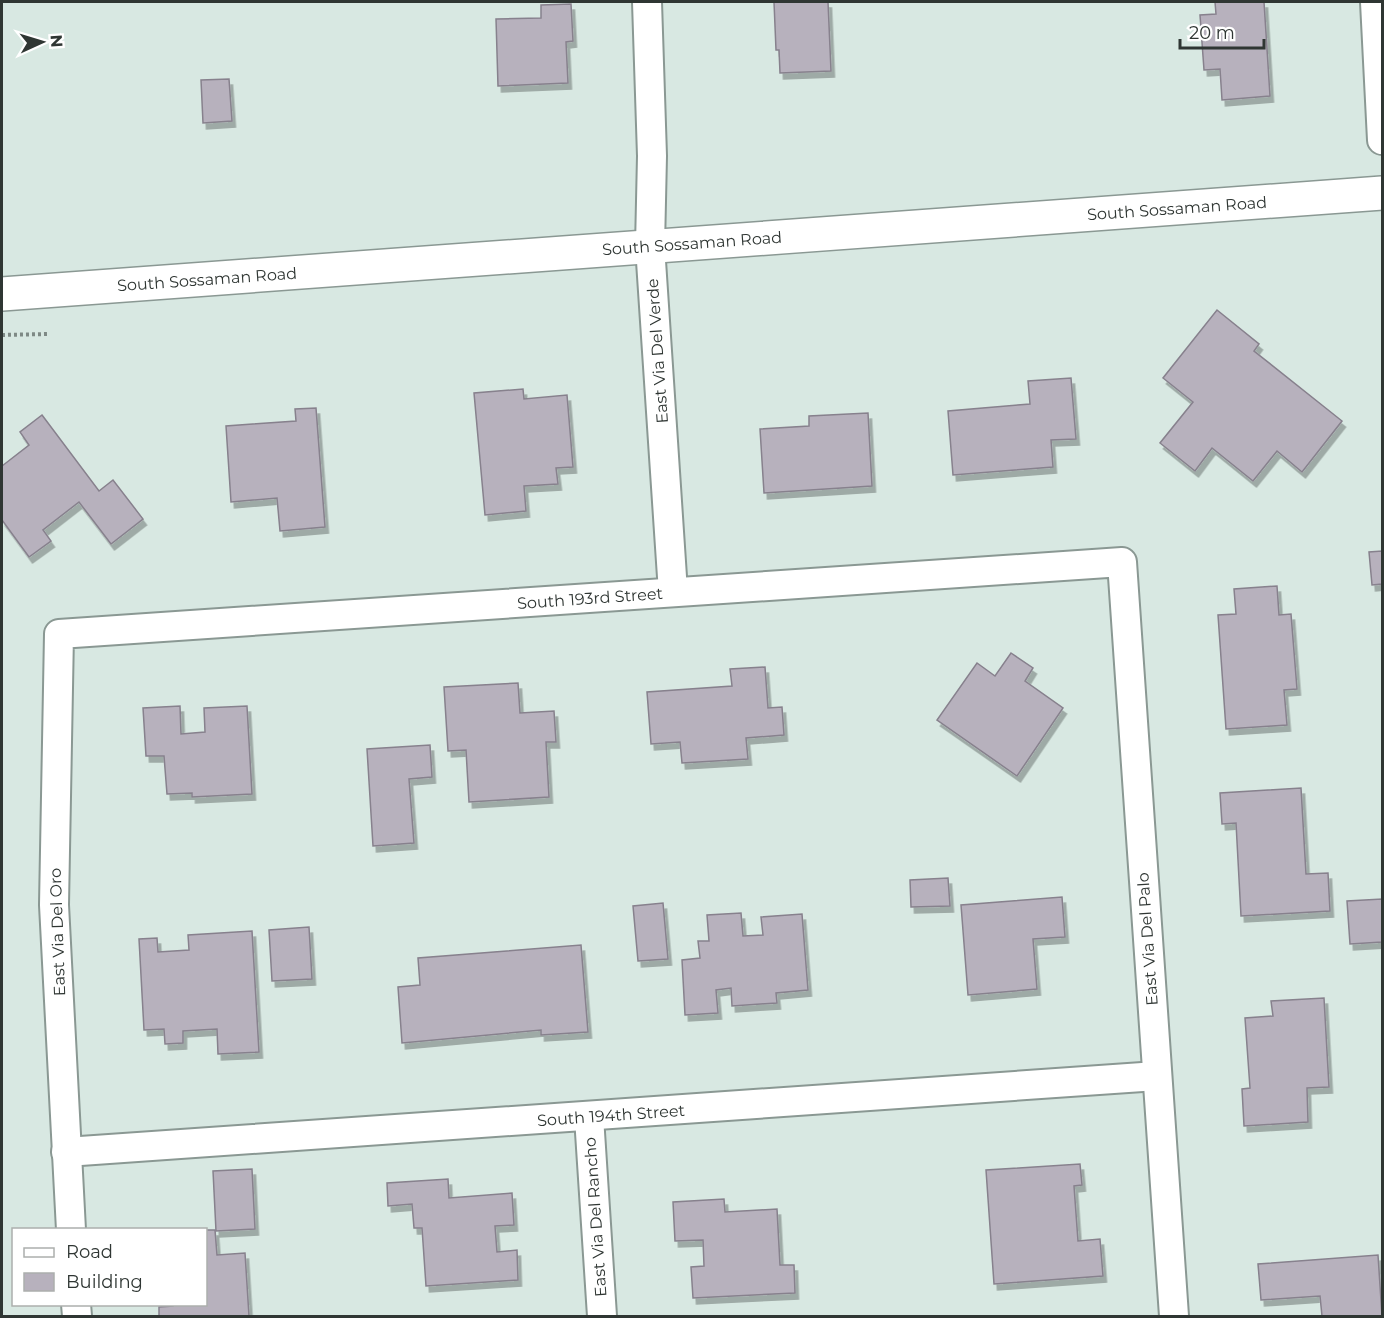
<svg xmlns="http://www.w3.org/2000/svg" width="1384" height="1318" font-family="Montserrat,sans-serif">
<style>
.building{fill:#b7b1bd;stroke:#87818d;stroke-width:1.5;filter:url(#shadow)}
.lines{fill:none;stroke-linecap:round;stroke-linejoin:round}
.street-casing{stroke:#8a9893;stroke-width:32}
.secondary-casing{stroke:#8a9893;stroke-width:36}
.path{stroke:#7e8985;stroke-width:4;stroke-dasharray:3 3;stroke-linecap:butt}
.street{stroke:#fff;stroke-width:28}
.secondary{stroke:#fff;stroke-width:33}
.labels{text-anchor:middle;stroke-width:4.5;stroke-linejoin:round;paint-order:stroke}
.street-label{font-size:16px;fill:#2f3633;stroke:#fff}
</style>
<defs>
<filter id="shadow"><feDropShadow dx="3.5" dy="6" stdDeviation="0" flood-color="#0004"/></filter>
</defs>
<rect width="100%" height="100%" fill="#d8e8e2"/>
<g class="building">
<polygon points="774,2 828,2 831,71 780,73 779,50 776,50"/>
<polygon points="1215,2 1264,2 1270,96 1222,100 1220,69 1204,70 1200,15 1216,14"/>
<polygon points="571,4 573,41 566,42 568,83 498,86 496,19 541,18 541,5"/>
<polygon points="229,79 232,121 203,123 201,80"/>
<polygon points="1217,310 1259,344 1254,351 1342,421 1302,472 1277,451 1253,481 1212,448 1195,471 1160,443 1193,402 1163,378"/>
<polygon points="1071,378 1076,439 1051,440 1053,467 953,475 948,411 1030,404 1028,381"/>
<polygon points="523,389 524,399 567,395 573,467 556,468 558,484 524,486 526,511 485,515 474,393"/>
<polygon points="316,408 325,527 280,531 277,498 231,502 226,426 296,421 295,409"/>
<polygon points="868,413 872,486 764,493 760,429 809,426 809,416"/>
<polygon points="42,415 99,491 113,480 143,519 111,544 79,502 43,530 51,541 29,557 2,520 2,466 29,445 20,432"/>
<polygon points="1382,551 1382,584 1372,585 1369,552"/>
<polygon points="1277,586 1279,615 1291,614 1297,689 1284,690 1287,725 1226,729 1218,615 1236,614 1234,589"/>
<polygon points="1011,653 1033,668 1025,681 1063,708 1017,776 937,720 977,663 995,676"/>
<polygon points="765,667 768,708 782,707 784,735 746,738 748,759 682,763 680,742 651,744 647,692 732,686 730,669"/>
<polygon points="518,683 520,713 554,711 556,742 546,742 549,797 469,802 466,750 448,751 444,687"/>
<polygon points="180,706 181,734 205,732 204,708 247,706 252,794 192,797 192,793 167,794 164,756 146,756 143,708"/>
<polygon points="430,745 432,777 409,779 414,843 373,846 367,749"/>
<polygon points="1301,788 1306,874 1328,873 1330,911 1241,916 1236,823 1222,824 1220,793"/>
<polygon points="948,878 950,906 911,907 910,880"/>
<polygon points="1062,897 1065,937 1033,939 1037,989 968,995 961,905"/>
<polygon points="1382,899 1382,942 1350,944 1347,901"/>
<polygon points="663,903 668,959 638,961 633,906"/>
<polygon points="741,913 743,936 763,935 761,917 802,914 808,990 776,993 777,1003 732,1006 731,988 716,990 718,1013 685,1015 682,960 700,958 698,941 709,941 707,915"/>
<polygon points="309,927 312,979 272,981 269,930"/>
<polygon points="252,931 259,1052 218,1054 217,1029 183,1031 183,1043 165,1044 164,1029 144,1030 139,939 157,938 158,952 189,950 188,935"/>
<polygon points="581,945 588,1032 541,1035 541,1030 402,1043 398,987 420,985 418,958"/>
<polygon points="1324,998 1329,1087 1307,1088 1308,1122 1244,1126 1242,1089 1250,1088 1245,1018 1273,1016 1271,1001"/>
<polygon points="1080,1164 1082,1185 1074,1186 1078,1241 1100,1239 1103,1276 994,1284 986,1170"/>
<polygon points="252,1169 255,1229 216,1231 213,1171"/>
<polygon points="448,1179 449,1198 512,1193 514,1225 495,1226 497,1252 517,1250 518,1280 426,1286 422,1228 414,1228 412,1204 388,1206 387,1183"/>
<polygon points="724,1199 725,1212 777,1209 780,1265 794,1265 795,1293 693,1298 691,1267 704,1266 703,1240 675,1241 673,1202"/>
<polygon points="206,1230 215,1230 217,1255 245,1253 249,1316 159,1316 159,1307 173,1306 173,1304 206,1304"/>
<polygon points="1378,1255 1382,1316 1322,1316 1320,1296 1261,1300 1258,1264"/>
</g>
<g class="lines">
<defs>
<g id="street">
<polyline points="647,2 652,156 650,246 673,592"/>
<polyline points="1375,2 1382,140"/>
<polyline points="589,1117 602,1316"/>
<polyline points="66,1152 1157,1076"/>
<polyline points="71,1230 54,905 59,634 1122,562 1174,1316"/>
<polyline points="76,1304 77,1316"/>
</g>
<polyline id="secondary" points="2,294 1382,193"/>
</defs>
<use href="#street" class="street-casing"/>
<use href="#secondary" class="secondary-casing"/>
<polyline class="path" points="2,335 48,334"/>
<use href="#street" class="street"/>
<use href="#secondary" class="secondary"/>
</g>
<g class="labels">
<g class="street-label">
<text transform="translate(1177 208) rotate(-4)" y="6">South Sossaman Road</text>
<text transform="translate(692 243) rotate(-4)" y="6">South Sossaman Road</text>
<text transform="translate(207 279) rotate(-4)" y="6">South Sossaman Road</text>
<text transform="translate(657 351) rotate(-94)" y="6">East Via Del Verde</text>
<text transform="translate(590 598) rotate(-4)" y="6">South 193rd Street</text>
<text transform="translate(57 932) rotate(-92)" y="6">East Via Del Oro</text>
<text transform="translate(1147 939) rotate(-94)" y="6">East Via Del Palo</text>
<text transform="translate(611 1115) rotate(-4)" y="6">South 194th Street</text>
<text transform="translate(595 1217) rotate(-94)" y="6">East Via Del Rancho</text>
</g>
</g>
<rect width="1384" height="1318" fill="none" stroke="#2f3633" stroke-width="6"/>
<rect x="12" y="1228" width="195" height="78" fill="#ffffff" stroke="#acafad" stroke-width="1.5"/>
<rect x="24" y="1248" width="30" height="9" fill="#ffffff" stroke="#acafad" stroke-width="1.5"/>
<text x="66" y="1258" font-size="18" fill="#2f3633">Road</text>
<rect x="24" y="1273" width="30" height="18" fill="#b7b1bd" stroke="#acafad" stroke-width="1.5"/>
<text x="66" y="1288" font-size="18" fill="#2f3633">Building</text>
<g transform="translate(42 42) rotate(86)" stroke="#ffffff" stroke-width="4.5" paint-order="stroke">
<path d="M0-4.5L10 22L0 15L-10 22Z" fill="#2f3633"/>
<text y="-9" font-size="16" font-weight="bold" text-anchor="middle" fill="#2f3633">N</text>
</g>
<path d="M1180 39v9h84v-9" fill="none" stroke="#2f3633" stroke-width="3"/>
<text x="1189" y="39" font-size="18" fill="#2f3633" stroke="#ffffff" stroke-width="4.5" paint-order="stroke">20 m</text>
</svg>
